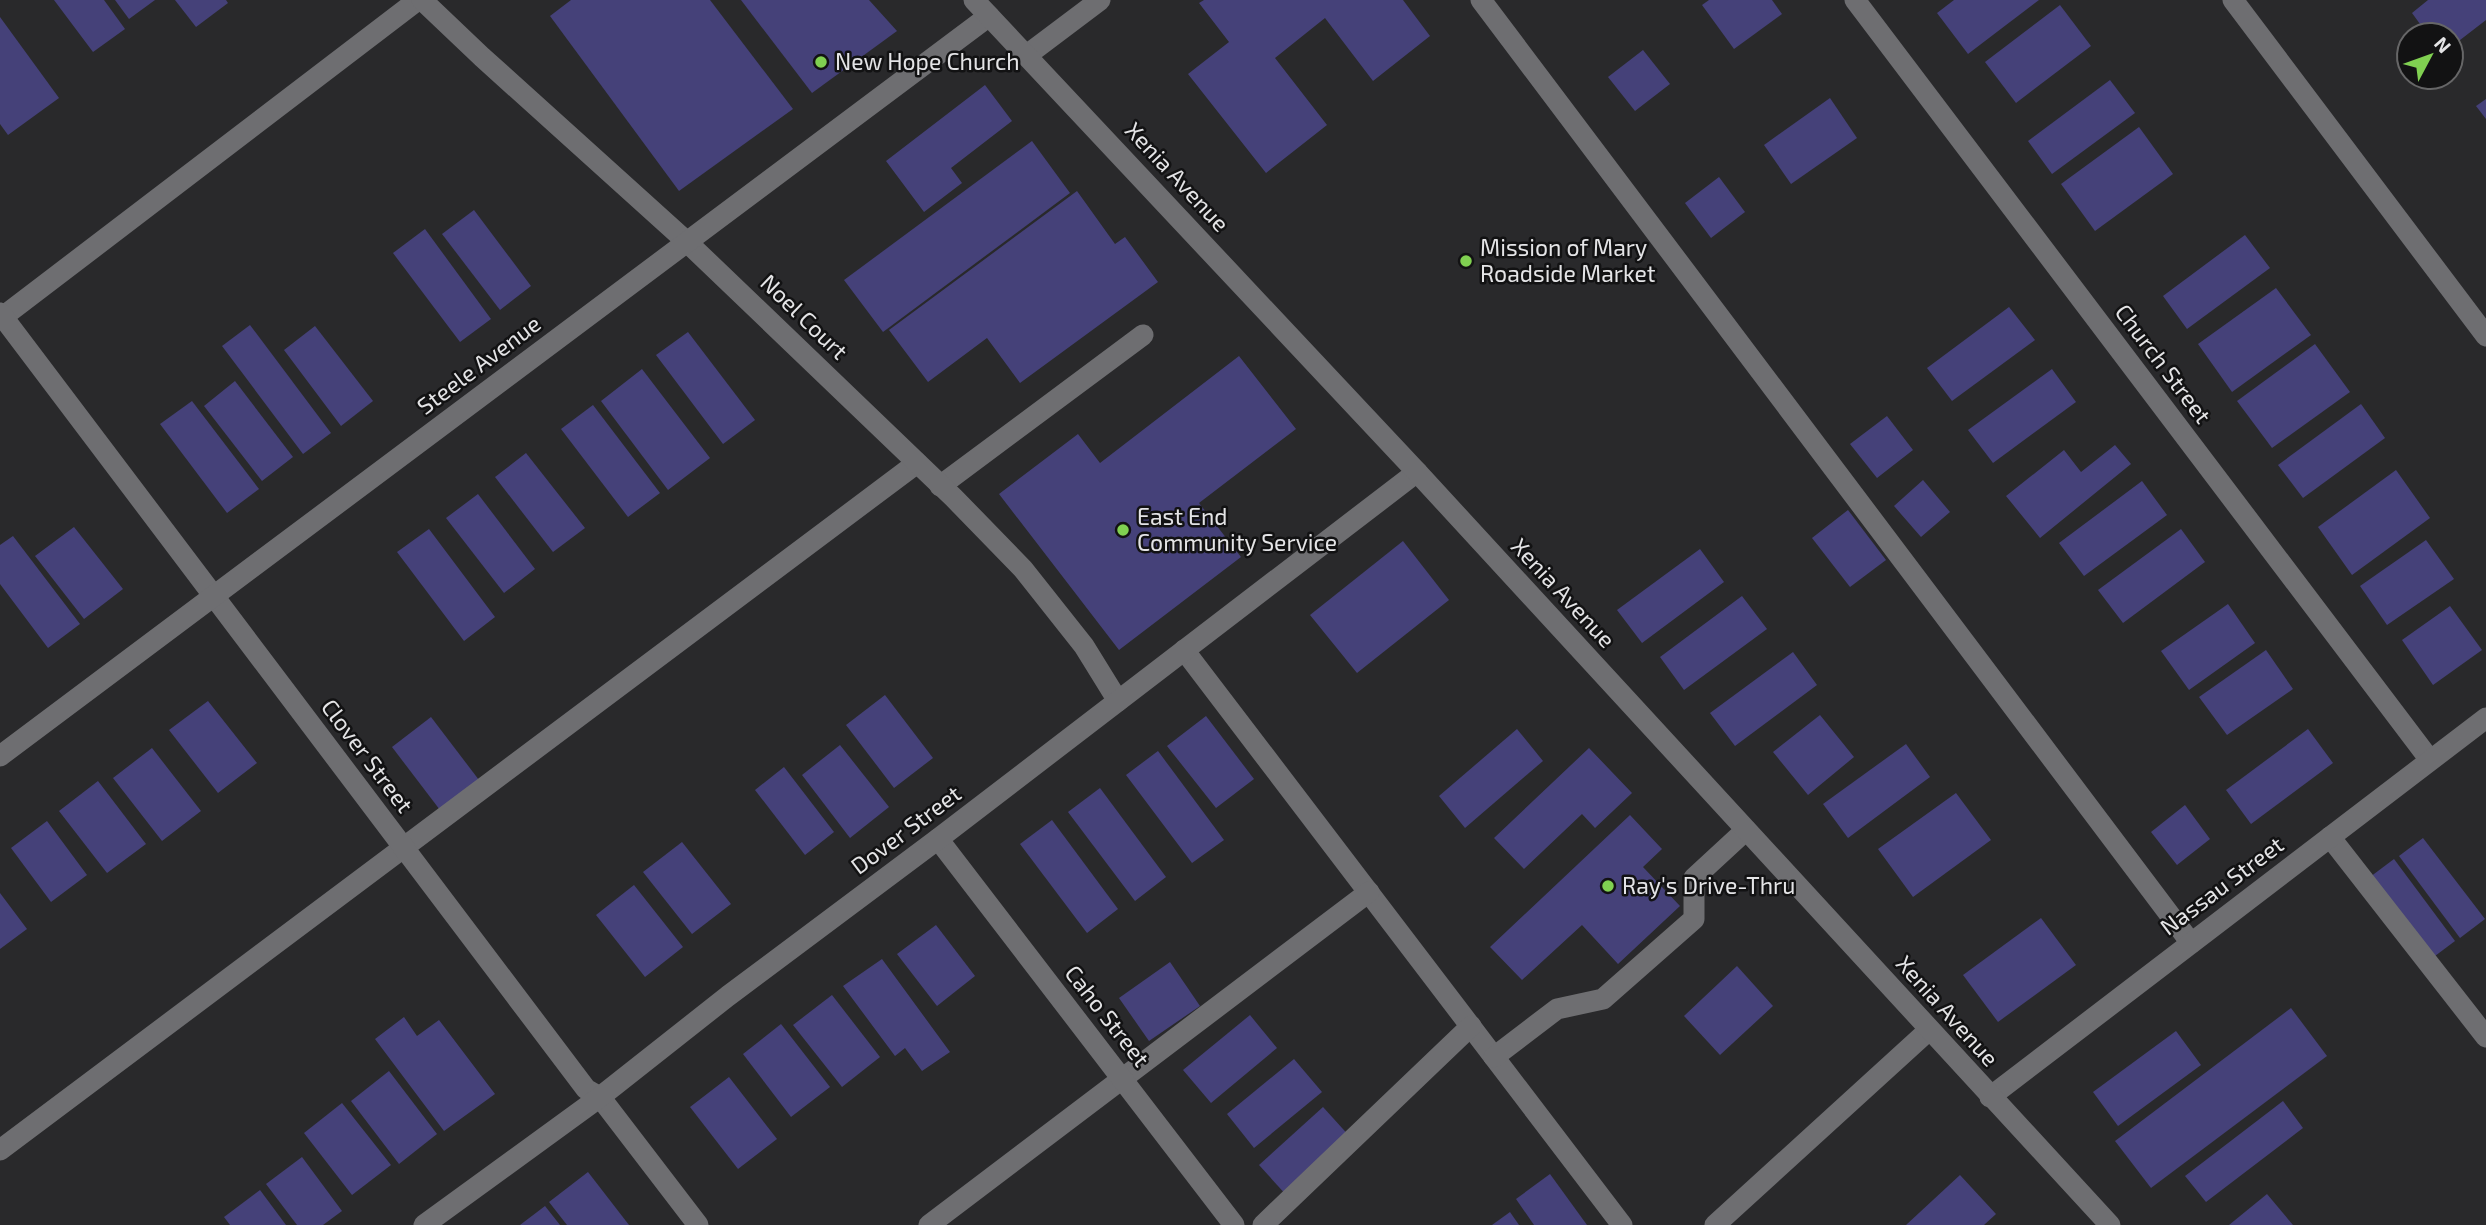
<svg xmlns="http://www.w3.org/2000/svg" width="2486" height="1225" font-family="'Exo 2',sans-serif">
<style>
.building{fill:#454179}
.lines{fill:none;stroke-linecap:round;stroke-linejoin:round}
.lane{stroke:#6e6e71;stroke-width:21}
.street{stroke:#6e6e71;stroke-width:21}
.secondary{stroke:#6e6e71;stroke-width:21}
.poi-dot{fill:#80d051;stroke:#121213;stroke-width:2.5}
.labels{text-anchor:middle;stroke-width:5;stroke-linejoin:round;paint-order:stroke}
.poi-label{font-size:23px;fill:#e4e4e6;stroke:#121213;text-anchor:start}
.street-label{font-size:23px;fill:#e4e4e6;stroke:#121213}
</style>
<rect width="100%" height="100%" fill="#29292b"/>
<g class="building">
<polygon points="54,0 104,0 125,29 93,52"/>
<polygon points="115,0 155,0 129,19"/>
<polygon points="175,0 226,0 228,3 196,27"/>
<polygon points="571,0 710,0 793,109 679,191 550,16"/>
<polygon points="741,0 869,0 897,31 812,93"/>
<polygon points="1204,0 1403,0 1430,36 1373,81 1325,18 1275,58 1327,125 1266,173 1188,74 1229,42 1199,3"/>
<polygon points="1709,0 1772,0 1782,14 1734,49 1702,5"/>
<polygon points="1954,0 2039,0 1968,54 1937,13"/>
<polygon points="2428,0 2486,0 2486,20 2451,47 2451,35 2428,35 2412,13"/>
<polygon points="2060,5 2091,46 2016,103 1985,62"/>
<polygon points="0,17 59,98 8,135 0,124"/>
<polygon points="1643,50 1670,84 1635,111 1608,77"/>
<polygon points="2110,80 2135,113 2052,174 2028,141"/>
<polygon points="985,85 1012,121 951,168 962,183 924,212 886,161"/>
<polygon points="1830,98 1857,138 1791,184 1764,145"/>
<polygon points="2486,99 2486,119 2476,106"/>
<polygon points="2139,127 2173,174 2095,231 2061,184"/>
<polygon points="1032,141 1070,193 883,332 844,280"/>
<polygon points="1719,177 1745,212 1711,238 1685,203"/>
<polygon points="1077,191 1115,244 1125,237 1158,282 1020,383 987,338 928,382 889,330"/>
<polygon points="474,210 531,286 500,310 442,234"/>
<polygon points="425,229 491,319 460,342 393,253"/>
<polygon points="2245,235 2270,268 2187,329 2163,296"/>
<polygon points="2276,288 2311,335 2232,392 2198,344"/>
<polygon points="2009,307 2035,340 1952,401 1927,368"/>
<polygon points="250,325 331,433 303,454 222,346"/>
<polygon points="315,326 373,401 341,426 284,350"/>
<polygon points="688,332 755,420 723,444 656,355"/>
<polygon points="2315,344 2350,392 2272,448 2237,401"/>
<polygon points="1239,356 1296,429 1199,503 1241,557 1119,650 999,494 1078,434 1100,463"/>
<polygon points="642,369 710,458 668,490 601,401"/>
<polygon points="2052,369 2076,402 1993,463 1968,430"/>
<polygon points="235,381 293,457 262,481 204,406"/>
<polygon points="192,401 259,489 227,513 160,424"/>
<polygon points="2361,404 2385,438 2303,498 2278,465"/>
<polygon points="593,405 660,493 628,517 561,429"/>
<polygon points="1887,416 1913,450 1877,478 1850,444"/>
<polygon points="2115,445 2131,464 2040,538 2006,496 2064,450 2081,472"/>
<polygon points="526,453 585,528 553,552 495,477"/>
<polygon points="2396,470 2430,518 2352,575 2318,527"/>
<polygon points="1923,480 1950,512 1921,537 1894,506"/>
<polygon points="2142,481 2167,515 2084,576 2059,543"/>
<polygon points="478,494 535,569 504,593 446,518"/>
<polygon points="1848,510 1886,560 1850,587 1812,538"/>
<polygon points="74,527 123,589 84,619 35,556"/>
<polygon points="429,529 495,617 464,641 397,552"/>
<polygon points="2181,529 2205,562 2123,623 2098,590"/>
<polygon points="13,536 80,624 48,648 0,584 0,545"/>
<polygon points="2426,540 2454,579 2387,625 2360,586"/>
<polygon points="1403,541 1449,600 1357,673 1310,615"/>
<polygon points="1700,549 1724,582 1642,643 1617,610"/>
<polygon points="1742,596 1767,629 1684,690 1660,657"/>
<polygon points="2228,604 2255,643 2189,690 2161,651"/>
<polygon points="2450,606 2482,650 2433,685 2402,640"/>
<polygon points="2266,650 2293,689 2227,735 2199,697"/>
<polygon points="1793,652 1817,685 1735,746 1710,713"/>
<polygon points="885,695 933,758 894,788 846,725"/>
<polygon points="208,701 257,763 218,793 169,730"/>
<polygon points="1820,715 1854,757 1808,795 1773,752"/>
<polygon points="1206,716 1254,779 1216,808 1167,746"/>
<polygon points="431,717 479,780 440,810 392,747"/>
<polygon points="1517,729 1543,761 1465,828 1439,796"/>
<polygon points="2308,729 2333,763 2251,824 2226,790"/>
<polygon points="1906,744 1930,777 1848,838 1823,804"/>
<polygon points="840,745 889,807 850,838 802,775"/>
<polygon points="152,748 201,811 162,841 113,778"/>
<polygon points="1589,748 1632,793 1595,828 1582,814 1524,869 1494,838"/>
<polygon points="1158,751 1224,840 1192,863 1126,775"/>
<polygon points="784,767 834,832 805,855 755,790"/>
<polygon points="98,781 146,844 107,873 59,811"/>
<polygon points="1100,788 1166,877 1135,901 1068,812"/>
<polygon points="1956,793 1991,840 1913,897 1878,849"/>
<polygon points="2185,805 2210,839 2177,865 2151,832"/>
<polygon points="1630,815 1662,849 1643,867 1680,906 1618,964 1582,925 1522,980 1490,947"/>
<polygon points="1052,820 1118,909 1087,933 1020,844"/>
<polygon points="47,821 87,875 51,902 11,848"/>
<polygon points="2423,838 2485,919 2460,938 2399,856"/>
<polygon points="682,842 731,904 692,934 643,872"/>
<polygon points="2394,859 2455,941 2431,959 2370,877"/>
<polygon points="634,885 683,947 645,977 596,915"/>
<polygon points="0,893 27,929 0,949"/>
<polygon points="2041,918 2076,965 1998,1022 1963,975"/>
<polygon points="936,925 975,976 937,1006 897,954"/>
<polygon points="882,959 950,1052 922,1071 905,1048 895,1056 843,986"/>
<polygon points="1170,962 1200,1006 1149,1041 1119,998"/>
<polygon points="1737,966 1773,1006 1720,1055 1684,1016"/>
<polygon points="832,995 880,1057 842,1087 793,1025"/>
<polygon points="2291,1008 2327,1056 2151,1188 2115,1141"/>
<polygon points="1250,1015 1277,1048 1211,1103 1183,1070"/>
<polygon points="404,1017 417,1036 439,1020 495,1094 444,1131 375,1039"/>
<polygon points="781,1024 830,1087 791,1117 743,1054"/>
<polygon points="2176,1031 2201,1065 2118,1126 2093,1092"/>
<polygon points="1294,1059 1322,1092 1254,1148 1227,1114"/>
<polygon points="389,1071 437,1134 399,1164 351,1101"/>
<polygon points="729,1077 777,1139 738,1169 690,1107"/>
<polygon points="2283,1101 2303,1128 2206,1202 2185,1176"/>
<polygon points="342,1103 391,1165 352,1195 304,1133"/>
<polygon points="1323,1107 1352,1139 1288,1197 1259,1165"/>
<polygon points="302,1157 342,1211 323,1225 297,1225 266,1184"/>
<polygon points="588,1172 629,1225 567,1225 549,1202"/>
<polygon points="1550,1174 1587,1225 1534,1225 1516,1199"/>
<polygon points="1960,1175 1996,1214 1984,1225 1906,1225"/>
<polygon points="260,1190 286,1225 230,1225 224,1217"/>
<polygon points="2267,1194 2293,1225 2229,1225"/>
<polygon points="545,1206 560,1225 520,1225"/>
<polygon points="1510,1212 1519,1225 1492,1225"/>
</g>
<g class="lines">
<g class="lane">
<polyline points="1481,0 2191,943"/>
<polyline points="2233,0 2486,336"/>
<polyline points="0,319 418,0"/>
<polyline points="940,486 1143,335"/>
<polyline points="1184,650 1622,1225"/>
<polyline points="2330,837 2486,1037"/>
<polyline points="1494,1057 1557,1009 1603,999 1694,919 1694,878 1746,830"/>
<polyline points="0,1150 917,463"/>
<polyline points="929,1225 1369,892"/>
<polyline points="1263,1225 1471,1026"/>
</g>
<g class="street">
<polyline points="422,0 482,57 687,242 954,498 1023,569 1084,646 1118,701"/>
<polyline points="1855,0 2430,760"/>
<polyline points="1027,55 1100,0"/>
<polyline points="0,313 586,1089 600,1097 698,1225"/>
<polyline points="0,756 989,16"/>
<polyline points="938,839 1234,1225"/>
<polyline points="1990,1097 2486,718"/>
<polyline points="424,1225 600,1097 728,996 938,839 1417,472"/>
<polyline points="1715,1225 1929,1030"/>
</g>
<polyline class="secondary" points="974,0 1417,472 2110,1225"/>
</g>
<g class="poi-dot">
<circle cx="821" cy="62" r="7"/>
<circle cx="1466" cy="261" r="7"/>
<circle cx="1123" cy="530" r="7"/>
<circle cx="1608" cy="886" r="7"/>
</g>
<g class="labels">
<g class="poi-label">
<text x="835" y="70">New Hope Church</text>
<text x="1480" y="256">Mission of Mary<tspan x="1480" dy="26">Roadside Market</tspan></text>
<text x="1137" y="525">East End<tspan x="1137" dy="26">Community Service</tspan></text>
<text x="1622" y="894">Ray's Drive-Thru</text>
</g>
<g class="street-label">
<text transform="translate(1177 177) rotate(47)" y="8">Xenia Avenue</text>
<text transform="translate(804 317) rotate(44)" y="8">Noel Court</text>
<text transform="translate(2163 364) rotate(53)" y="8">Church Street</text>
<text transform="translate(479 365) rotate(-37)" y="8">Steele Avenue</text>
<text transform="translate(1563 593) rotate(47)" y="8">Xenia Avenue</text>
<text transform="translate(367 756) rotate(53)" y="8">Clover Street</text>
<text transform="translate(906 830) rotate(-37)" y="8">Dover Street</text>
<text transform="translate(2222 886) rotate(-37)" y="8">Nassau Street</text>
<text transform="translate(1947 1011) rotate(48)" y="8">Xenia Avenue</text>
<text transform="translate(1107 1016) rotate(52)" y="8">Caho Street</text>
</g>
</g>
<g transform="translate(2430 56) rotate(49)"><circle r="33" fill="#121213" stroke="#666667" stroke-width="2"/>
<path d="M0-5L12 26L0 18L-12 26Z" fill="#80d051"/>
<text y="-10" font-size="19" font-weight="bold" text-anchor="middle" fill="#e4e4e6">N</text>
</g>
</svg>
